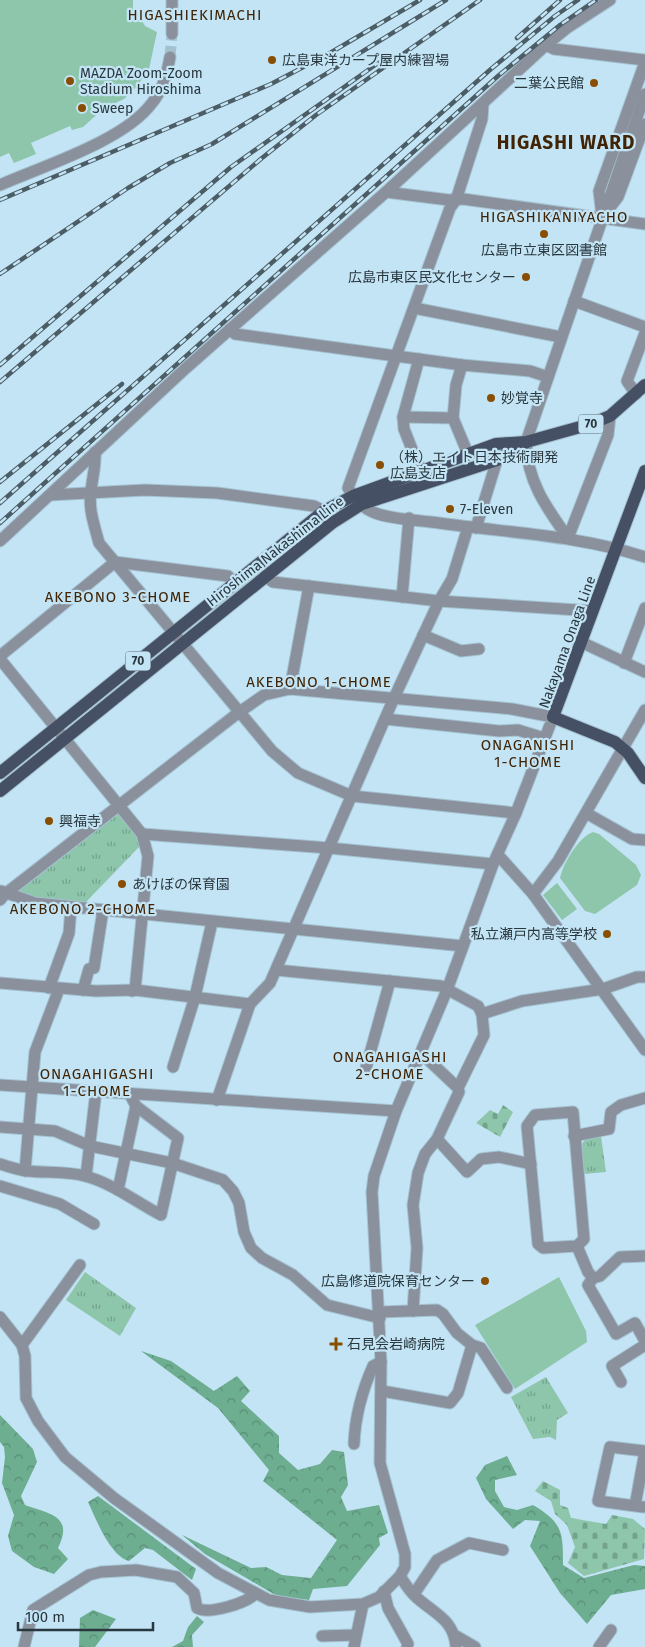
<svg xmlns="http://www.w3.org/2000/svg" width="645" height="1647" font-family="'Fira Sans','Noto Sans JP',sans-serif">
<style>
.green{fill:#8dc6ab}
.forest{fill:url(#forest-crowns)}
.cemetery{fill:url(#cemetery-stones)}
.park{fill:url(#park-tufts)}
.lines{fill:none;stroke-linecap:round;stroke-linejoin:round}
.minor-tunnel{stroke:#a4c1d0;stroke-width:11;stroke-dasharray:11 5.5;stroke-linecap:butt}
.minor-casing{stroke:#a4c1d0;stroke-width:13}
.major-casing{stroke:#a4c1d0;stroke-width:14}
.minor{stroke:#8a909c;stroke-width:11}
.major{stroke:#465064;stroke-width:12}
.rail-casing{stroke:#4c5d66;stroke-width:4.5}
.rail{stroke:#c3e4f5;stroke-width:2.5;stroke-dasharray:8;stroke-linecap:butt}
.poi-dot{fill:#884f04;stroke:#c3e4f5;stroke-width:2}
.labels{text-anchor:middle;stroke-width:4.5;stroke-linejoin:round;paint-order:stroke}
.shield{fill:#c3e4f5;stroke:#586b75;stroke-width:1}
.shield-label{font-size:12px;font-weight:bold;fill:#2a373e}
.poi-label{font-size:14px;fill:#2a373e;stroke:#c3e4f5;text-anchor:start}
.street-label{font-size:14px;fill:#2a373e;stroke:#c3e4f5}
.neighbourhood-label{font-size:15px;letter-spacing:1px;fill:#402405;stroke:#c3e4f5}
.district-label{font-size:19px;font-weight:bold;letter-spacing:1px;fill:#402405;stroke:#c3e4f5}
</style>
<defs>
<pattern id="forest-crowns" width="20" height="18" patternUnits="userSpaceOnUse" patternTransform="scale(1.25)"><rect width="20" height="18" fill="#6dad90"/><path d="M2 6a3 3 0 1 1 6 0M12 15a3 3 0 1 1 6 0" fill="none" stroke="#5a8e77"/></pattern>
<pattern id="cemetery-stones" width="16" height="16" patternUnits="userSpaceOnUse" patternTransform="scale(1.25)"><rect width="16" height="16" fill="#8dc6ab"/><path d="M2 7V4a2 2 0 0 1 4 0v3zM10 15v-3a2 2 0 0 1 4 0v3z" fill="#73a28d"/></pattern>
<pattern id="park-tufts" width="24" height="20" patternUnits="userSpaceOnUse" patternTransform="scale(1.25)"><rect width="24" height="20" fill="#8dc6ab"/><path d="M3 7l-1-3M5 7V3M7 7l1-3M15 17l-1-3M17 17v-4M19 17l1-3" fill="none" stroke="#73a28d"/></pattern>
</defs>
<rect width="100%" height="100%" fill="#c3e4f5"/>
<g class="green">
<polygon points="0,0 133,0 133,13 138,14 145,26 157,32 149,69 137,86 124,99 103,109 83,127 72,130 70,126 31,143 36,154 14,163 9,153 0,157"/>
<path d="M 593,832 L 599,834 L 636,865 L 641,875 L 637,885 L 595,914 L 585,911 L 560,878 C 563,863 579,837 593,832 Z"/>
<polygon points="557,883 577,909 562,920 543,895"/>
<polygon points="559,1277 586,1331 587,1342 515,1389 475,1325"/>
</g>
<g class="forest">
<polygon points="141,1351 171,1361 214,1391 237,1376 250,1391 241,1401 279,1436 279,1453 298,1470 320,1464 332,1450 344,1452 348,1485 341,1497 347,1511 379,1505 388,1533 379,1538 380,1545 347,1586 313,1589 309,1600 277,1596 205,1554 182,1535 251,1568 266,1567 282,1575 311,1578 337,1540 263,1481 269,1470 218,1408"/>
<path d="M 0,1415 L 33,1449 L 37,1462 L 21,1496 L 25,1505 C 50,1514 74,1516 58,1548 L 68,1559 L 54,1574 L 34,1567 L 12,1551 L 8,1536 L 14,1515 L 2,1483 L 5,1457 L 4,1447 L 0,1442 Z"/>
<path d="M 507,1456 L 517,1475 L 495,1480 L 495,1491 L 504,1507 L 517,1510 L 533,1505 C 563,1523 563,1532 563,1565 L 584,1578 L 634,1565 L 645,1566 L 645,1589 L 611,1595 L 587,1624 L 560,1593 L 530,1546 L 540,1521 L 525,1520 L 513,1529 L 486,1499 L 476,1478 L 485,1465 Z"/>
<path d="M 98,1496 L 196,1569 L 192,1580 L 153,1550 L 145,1548 L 129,1561 C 110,1556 96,1519 88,1502 Z"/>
<polygon points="93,1610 116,1619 95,1647 79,1647 80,1618"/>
<polygon points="197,1616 204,1622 192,1635 193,1647 172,1647 183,1641 188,1627"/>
</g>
<g class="cemetery">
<polygon points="503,1105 513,1112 500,1137 476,1123 490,1110 498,1114"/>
<polygon points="543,1481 560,1490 560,1505 568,1508 571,1518 606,1524 612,1515 633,1519 645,1529 644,1559 584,1576 568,1563 575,1547 567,1525 555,1514 551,1501 535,1491"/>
</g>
<g class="park">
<polygon points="112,813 118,814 138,838 140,846 84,904 34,900 14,890"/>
<polygon points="601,1136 606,1172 584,1174 581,1145 585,1140"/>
<polygon points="85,1272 136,1308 120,1336 66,1300"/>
<polygon points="546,1377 568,1413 557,1420 556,1440 550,1437 533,1439 511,1397"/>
</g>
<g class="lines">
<polyline class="minor-tunnel" points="170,57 172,34"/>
<defs>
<g id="minor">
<polyline points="172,0 172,34"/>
<polyline points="546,45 554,49 645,60"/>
<path d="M 483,104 L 482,119 L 456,200 L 450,208 L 348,488 C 354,498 364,509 375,513 C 394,520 419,520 439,523 C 509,533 577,535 645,557"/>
<path d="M 0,185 C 43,166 124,141 152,103 C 163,90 167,73 170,57"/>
<polyline points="386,192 449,200 463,199 645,224"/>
<polyline points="608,210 618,197 645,124"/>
<polyline points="602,216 599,191 645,62"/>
<polyline points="574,301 645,327"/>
<polyline points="414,308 561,337"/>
<polyline points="230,329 235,334 462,365 530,371 548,377"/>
<polyline points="419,359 403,417 404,429 421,472"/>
<polyline points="462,365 456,385 453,418 468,454"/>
<polyline points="636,394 627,381 645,333"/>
<polyline points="403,417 453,418"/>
<path d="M 95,452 C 96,467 92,478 91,492 C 88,509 95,527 99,543 L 272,751 L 298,773 L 352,796 L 516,813"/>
<polyline points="50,495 145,490 217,493 314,506 324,511 332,523"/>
<polyline points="476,528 497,460"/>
<path d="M 568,538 C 546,507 527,481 526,442 L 645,94"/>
<polyline points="568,538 608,435 610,416"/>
<polyline points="0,541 186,368 386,192 546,45 567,28 610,0"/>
<polyline points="265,576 273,582 439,601 593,611"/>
<polyline points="402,597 409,518"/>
<polyline points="423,635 461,651 479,649"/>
<polyline points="581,642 645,672"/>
<polyline points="0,656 115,562 228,576 235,583"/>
<polyline points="0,659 142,834 148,856 135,990 132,991"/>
<polyline points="624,663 645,608"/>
<polyline points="290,689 309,586"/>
<polyline points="385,719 499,731 518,730 544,738"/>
<polyline points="586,813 632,839 645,840"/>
<polyline points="142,834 329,848 493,864"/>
<polyline points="499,856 533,894 645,1050"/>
<polyline points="1,891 35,903 463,946"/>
<polyline points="533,894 558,861 645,710"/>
<polyline points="0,900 5,894 238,713 264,695 290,689 512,709 553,717 516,813 493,864 447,990 396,1111 374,1176 372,1192 381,1362 380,1463 405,1554 405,1567 400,1576 379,1597 363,1604 310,1607 269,1600 218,1573 114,1498 65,1457 38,1421 26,1398 25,1356 22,1345 0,1317"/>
<polyline points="276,970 441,986 478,1006 482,1014 484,1035 458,1088 459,1092 437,1139 425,1154 418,1173 413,1205 417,1248 413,1311"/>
<polyline points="0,983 96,991 135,990 250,1004"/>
<polyline points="49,988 69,933 71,907"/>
<polyline points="83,990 89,969 94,968 103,910"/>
<polyline points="482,1014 522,1001 603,989 637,977 645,977"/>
<polyline points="421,1053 458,1088"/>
<polyline points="173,1067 195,997 212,922"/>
<polyline points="366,1068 390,981"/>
<polyline points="0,1085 396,1111"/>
<polyline points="217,1100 250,1004 270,983 394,698 439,601 452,579 468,527"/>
<polygon points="573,1112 584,1239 577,1246 543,1248 538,1244 527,1126 535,1115"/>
<polyline points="0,1127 55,1131 90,1146 172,1163 223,1180 233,1191 239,1203 244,1232 251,1248 262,1258 293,1275 327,1305 380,1318"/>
<polyline points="574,1136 609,1129 611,1112 621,1105 645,1098"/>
<polyline points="437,1139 467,1172 481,1159 499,1157 531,1164"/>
<path d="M 0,1164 C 9,1167 18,1170 27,1171 C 46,1173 66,1171 85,1176 C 112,1183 136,1202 161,1215 L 178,1138 L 136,1106 L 129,1093"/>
<polyline points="25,1171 35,1052 59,989"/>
<polyline points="86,1176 96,1091"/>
<polyline points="0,1186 60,1204 94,1224"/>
<polyline points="118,1190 136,1106"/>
<polyline points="577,1246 588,1272 593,1278 600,1276 620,1257 645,1256"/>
<polyline points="593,1278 588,1285 616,1334 635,1323 645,1341"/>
<polyline points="380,1312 437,1310 443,1314 457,1333 472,1345 481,1348 507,1388"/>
<polyline points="22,1345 80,1265"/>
<polyline points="621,1382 612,1366 645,1345"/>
<polyline points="382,1391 450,1403 458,1393 472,1345"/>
<path d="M 354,1444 C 355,1416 362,1391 373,1366 L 381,1362"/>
<polyline points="635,1506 645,1451 610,1447 598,1501 643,1507 645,1507"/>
<path d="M 400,1576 C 404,1582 408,1589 414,1595 C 432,1613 454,1618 456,1647"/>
<polyline points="384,1591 388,1608 408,1644 407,1647"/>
<polyline points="414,1594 437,1560 469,1543 503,1550"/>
<polyline points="322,1636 356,1635"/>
<polyline points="456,1636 475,1647"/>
<path d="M 24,1647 L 33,1610 L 89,1575 L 101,1572 L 136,1570 L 177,1577 L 194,1593 L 197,1608 C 209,1615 246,1603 255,1594"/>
<polyline points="354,1647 363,1604"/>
<polyline points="599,1647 611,1630"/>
</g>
<g id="major">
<polyline points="645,471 553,717 615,742 628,753 645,778"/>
<polyline points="0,773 324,511 353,496 496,444 526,442 591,424 610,416 645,385"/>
<polyline points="0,791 332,523 362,504 497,460 524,444"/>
</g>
</defs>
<use href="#minor" class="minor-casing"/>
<use href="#major" class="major-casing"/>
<use href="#minor" class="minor"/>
<use href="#major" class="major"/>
<defs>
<g id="rail">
<polyline points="517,38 560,0"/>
<polyline points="0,200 271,84 330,53 420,0"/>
<polyline points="0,274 128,188 170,163 212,144 446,0"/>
<polyline points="0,365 231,167 378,63"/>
<polyline points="0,382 262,158 316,115 480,0"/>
<polyline points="0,482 122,384"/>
<polyline points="0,503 491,69 555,16 578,0"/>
<polyline points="0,523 498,76 560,25 596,0"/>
</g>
</defs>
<use href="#rail" class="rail-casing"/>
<use href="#rail" class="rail"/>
</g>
<g class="poi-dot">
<circle cx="272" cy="60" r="5"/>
<circle cx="70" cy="81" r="5"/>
<circle cx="594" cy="83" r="5"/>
<circle cx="82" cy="108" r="5"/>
<circle cx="544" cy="234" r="5"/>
<circle cx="526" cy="277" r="5"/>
<circle cx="491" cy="398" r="5"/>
<circle cx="380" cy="465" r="5"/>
<circle cx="450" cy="509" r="5"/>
<circle cx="49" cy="821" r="5"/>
<circle cx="122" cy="884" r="5"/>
<circle cx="607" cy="934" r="5"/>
<circle cx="485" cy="1281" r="5"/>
<path d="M333.5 1336.5h5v5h5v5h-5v5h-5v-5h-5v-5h5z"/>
</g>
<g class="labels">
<g class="shield">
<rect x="578.5" y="414.5" width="25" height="19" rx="4"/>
<rect x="125.5" y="651.5" width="25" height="19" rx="4"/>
</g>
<g class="shield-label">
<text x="591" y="428">70</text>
<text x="138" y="665">70</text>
</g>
<g class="poi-label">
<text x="282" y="65">広島東洋カープ屋内練習場</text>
<text x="80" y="78">MAZDA Zoom-Zoom<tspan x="80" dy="16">Stadium Hiroshima</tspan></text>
<text x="584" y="88" text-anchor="end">二葉公民館</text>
<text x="92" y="113">Sweep</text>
<text x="544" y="255" text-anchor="middle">広島市立東区図書館</text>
<text x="516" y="282" text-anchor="end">広島市東区民文化センター</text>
<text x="501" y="403">妙覚寺</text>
<text x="390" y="462">（株）エイト日本技術開発<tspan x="390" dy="16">広島支店</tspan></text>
<text x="460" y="514">7-Eleven</text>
<text x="59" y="826">興福寺</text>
<text x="132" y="889">あけぼの保育園</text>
<text x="597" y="939" text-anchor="end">私立瀬戸内高等学校</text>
<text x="475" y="1286" text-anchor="end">広島修道院保育センター</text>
<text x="347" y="1349">石見会岩崎病院</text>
</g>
<g class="street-label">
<text transform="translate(275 551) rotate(-38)" y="5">Hiroshima Nakashima Line</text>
<text transform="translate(567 642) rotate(-70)" y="5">Nakayama Onaga Line</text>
</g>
<g class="neighbourhood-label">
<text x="195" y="20">HIGASHIEKIMACHI</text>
<text x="554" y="222">HIGASHIKANIYACHO</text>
<text x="118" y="602">AKEBONO 3-CHOME</text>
<text x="319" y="687">AKEBONO 1-CHOME</text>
<text x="528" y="750">ONAGANISHI<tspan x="528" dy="17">1-CHOME</tspan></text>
<text x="83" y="914">AKEBONO 2-CHOME</text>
<text x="390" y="1062">ONAGAHIGASHI<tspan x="390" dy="17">2-CHOME</tspan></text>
<text x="97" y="1079">ONAGAHIGASHI<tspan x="97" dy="17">1-CHOME</tspan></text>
</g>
<g class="district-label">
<text x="566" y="149">HIGASHI WARD</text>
</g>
</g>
<path d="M18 1622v8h135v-8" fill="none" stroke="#2a373e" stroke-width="2.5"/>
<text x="25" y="1622" font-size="15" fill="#2a373e" stroke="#c3e4f5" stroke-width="4" paint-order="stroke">100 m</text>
</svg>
